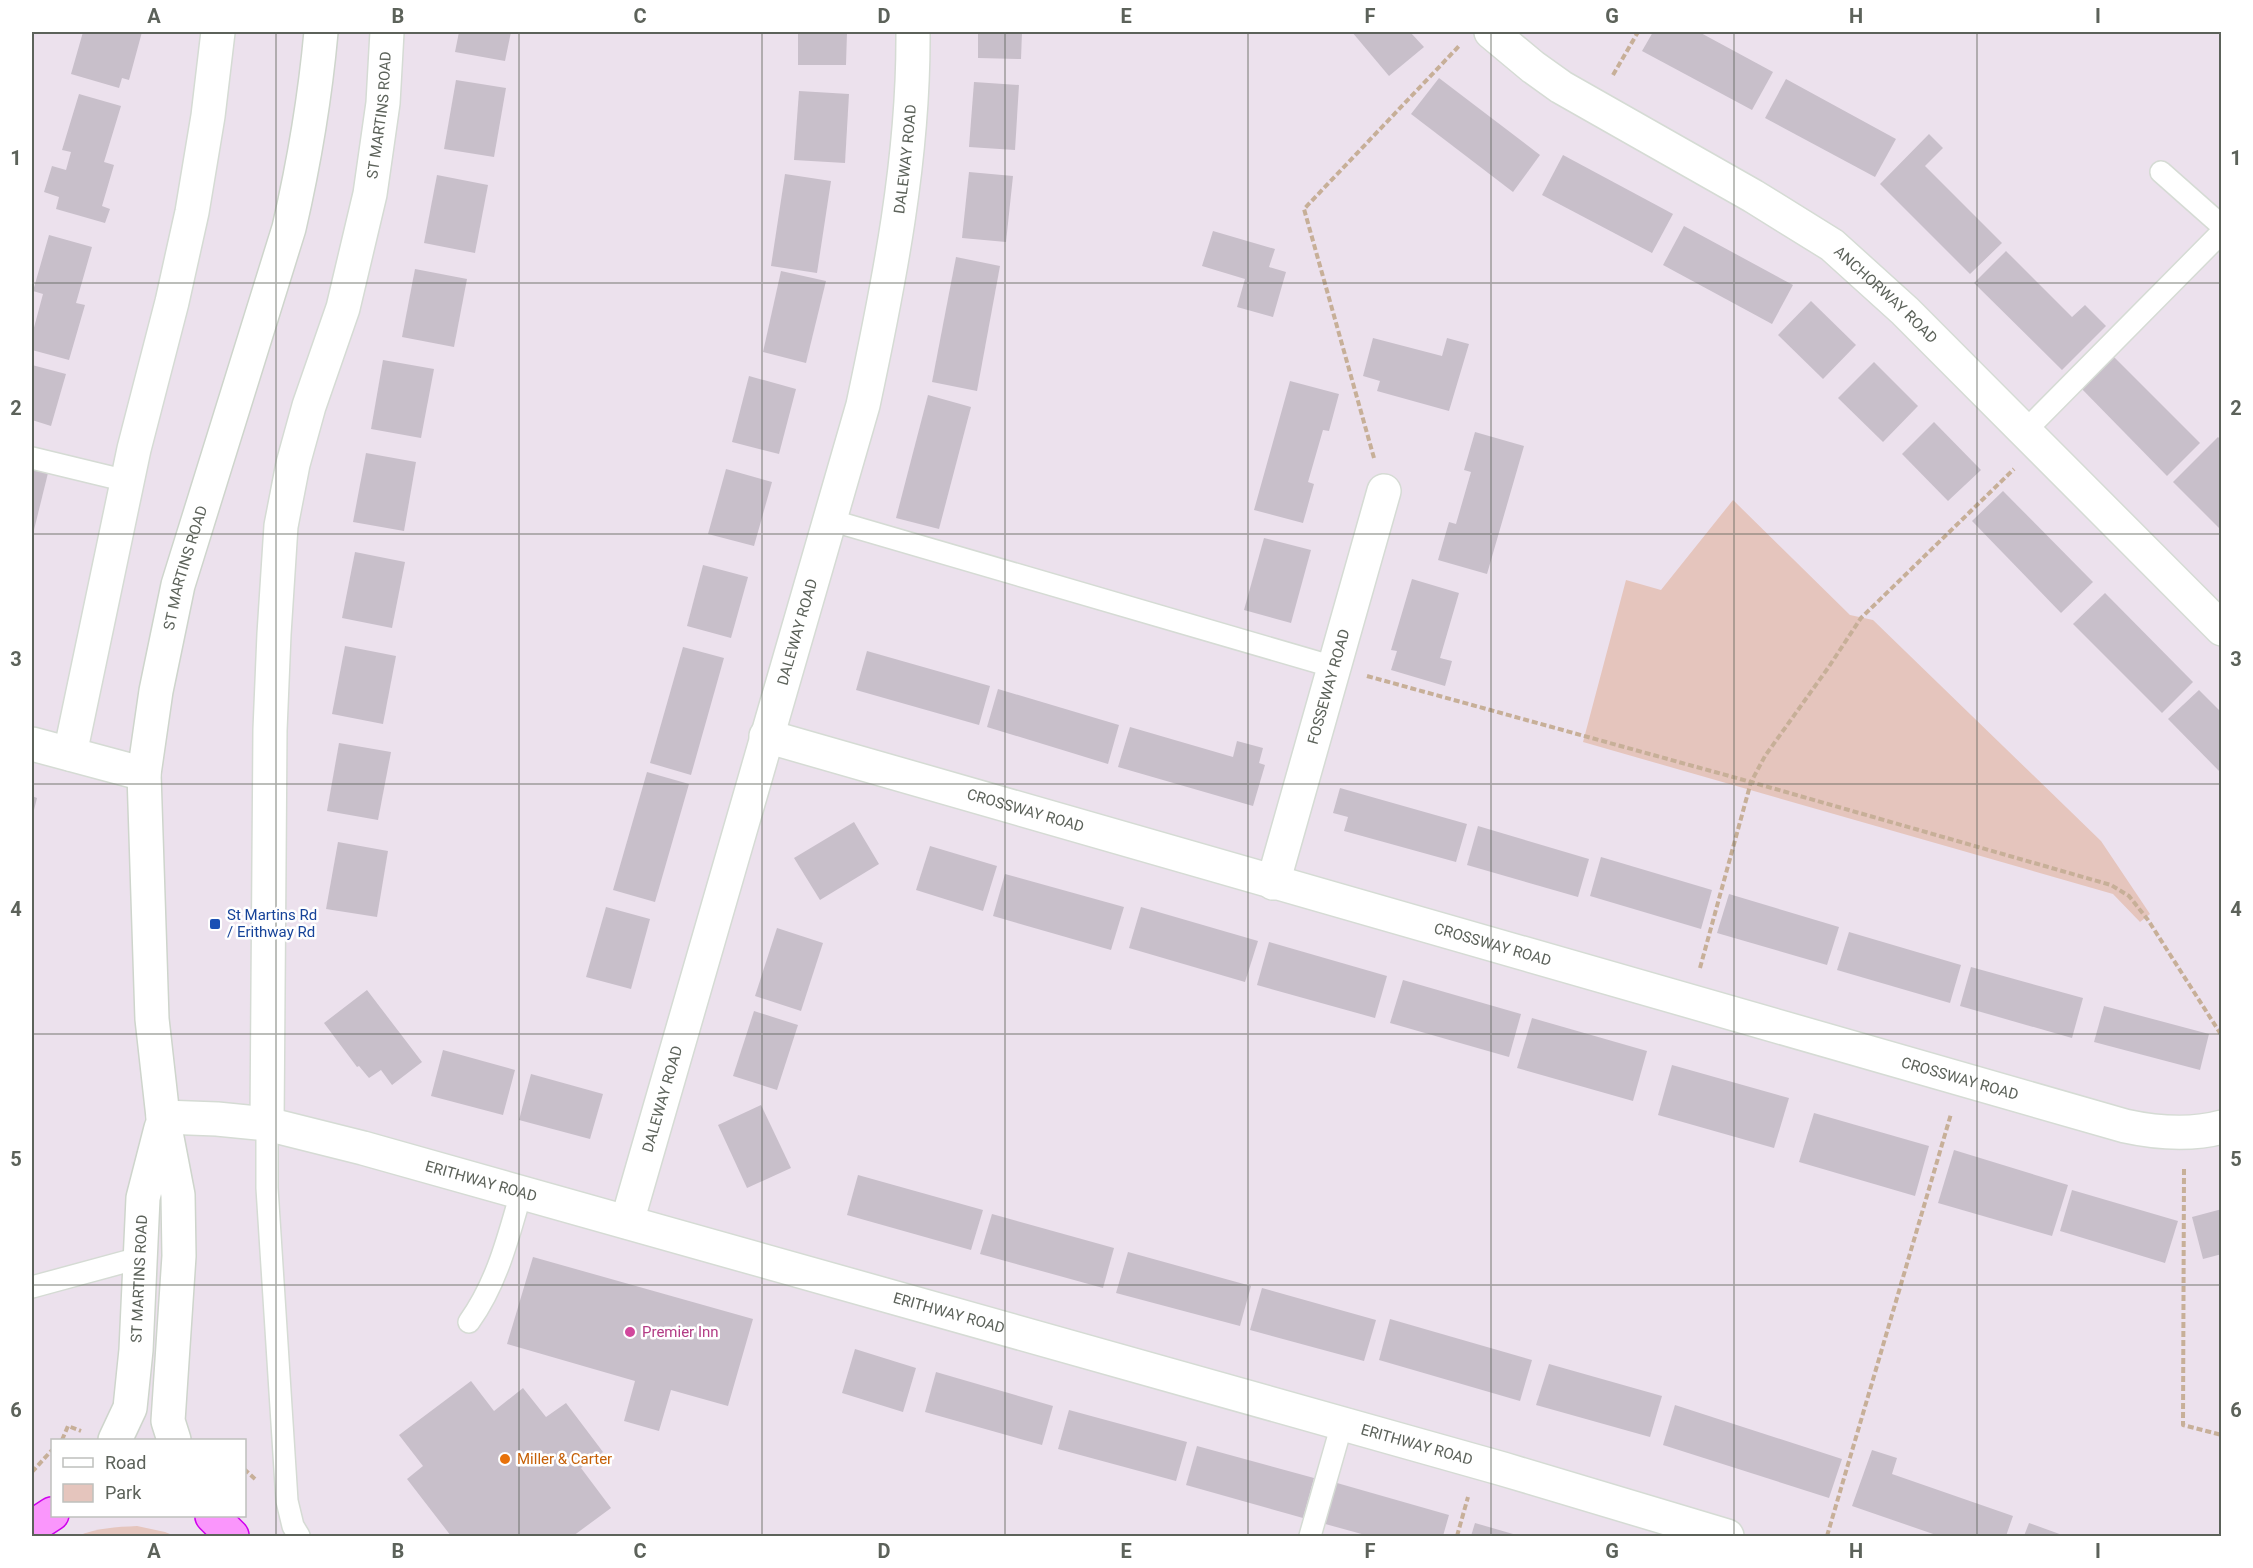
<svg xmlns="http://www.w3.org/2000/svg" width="2253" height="1568" font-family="Roboto,sans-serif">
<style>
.green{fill:#e5c5bd}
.building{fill:#c8bfca}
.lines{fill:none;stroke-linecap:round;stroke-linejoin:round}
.service-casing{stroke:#d5dbd4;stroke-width:24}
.minor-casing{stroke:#d5dbd4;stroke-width:36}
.secondary-casing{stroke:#ced5cc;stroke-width:36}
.trunk-casing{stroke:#cf01ed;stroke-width:36}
.path{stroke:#c7af98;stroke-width:4;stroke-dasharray:6 3;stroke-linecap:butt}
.service{stroke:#fff;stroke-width:21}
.minor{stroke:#fff;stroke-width:33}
.secondary{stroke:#fff;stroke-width:33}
.trunk{stroke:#fa96fc;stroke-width:33}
.grid{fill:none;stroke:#5c625a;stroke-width:1.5;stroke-opacity:0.55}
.transit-dot{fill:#1a4fb4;stroke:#fff;stroke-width:2}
.hotel-dot{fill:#d1479c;stroke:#fff;stroke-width:2}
.food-dot{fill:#e8710a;stroke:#fff;stroke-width:2}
.labels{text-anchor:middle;stroke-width:5;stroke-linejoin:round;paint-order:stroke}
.street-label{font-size:15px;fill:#5c625a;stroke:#fff}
.transit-label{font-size:15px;fill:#164399;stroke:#fff;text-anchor:start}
.hotel-label{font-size:15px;fill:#b23c85;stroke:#fff;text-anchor:start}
.food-label{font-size:15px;fill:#c56008;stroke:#fff;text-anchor:start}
.neatline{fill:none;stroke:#5c625a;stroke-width:2}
.grid-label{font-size:20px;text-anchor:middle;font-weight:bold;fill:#5c625a}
</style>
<rect width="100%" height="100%" fill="#ece1ed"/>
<g class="green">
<polygon points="1733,500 1850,615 1873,620 2101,841 2150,914 2140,922 2113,894 1583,742 1626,580 1661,590"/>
<path d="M 137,1526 L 165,1532 L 175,1536 L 78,1536 C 96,1528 116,1527 137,1526 Z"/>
</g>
<g class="building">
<polygon points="83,32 142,32 129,80 122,78 119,88 71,74"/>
<polygon points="459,32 511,32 505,61 455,52"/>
<polygon points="798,32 847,32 846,65 798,65"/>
<polygon points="978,32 1022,32 1021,59 978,58"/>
<polygon points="1352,32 1410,32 1424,47 1389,76"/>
<polygon points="1653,32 1699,32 1773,72 1752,110 1642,51"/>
<polygon points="1439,78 1540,155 1513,192 1411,114"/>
<polygon points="1786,79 1896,139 1875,177 1765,118"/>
<polygon points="456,80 506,88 494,157 444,149"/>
<polygon points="974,82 1019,85 1015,150 969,147"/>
<polygon points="799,91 849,94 845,163 794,160"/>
<polygon points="79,94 121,106 104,162 114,165 102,206 110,209 105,223 56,209 59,197 44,192 52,166 66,170 71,152 62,150"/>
<polygon points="1929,134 1943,148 1925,166 2002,243 1970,274 1880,184"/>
<polygon points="1563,155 1673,214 1652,253 1542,195"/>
<polygon points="969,172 1013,176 1006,242 962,238"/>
<polygon points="785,174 831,181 817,273 771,266"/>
<polygon points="437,175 488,185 475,253 424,243"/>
<polygon points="1684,226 1793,285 1772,324 1663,265"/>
<polygon points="1213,231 1275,249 1269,267 1286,272 1273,317 1237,307 1245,279 1202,266"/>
<polygon points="49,235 92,247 76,303 85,305 69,360 32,350 32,335 43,294 33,291"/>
<polygon points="2006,251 2072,317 2085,305 2106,326 2062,370 1974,283"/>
<polygon points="956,257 1000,266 977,391 932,382"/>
<polygon points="415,269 467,279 454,347 402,337"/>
<polygon points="781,271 826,281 806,363 763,352"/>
<polygon points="1811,301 1856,345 1823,379 1778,335"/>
<polygon points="1373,338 1442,356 1447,338 1469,344 1449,411 1377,391 1380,381 1363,376"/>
<polygon points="2111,354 2200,443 2167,476 2079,386"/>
<polygon points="383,360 434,369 421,438 371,429"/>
<polygon points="1874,362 1918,406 1883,442 1838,398"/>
<polygon points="32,365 66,374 51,426 32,420"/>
<polygon points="749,376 796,389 779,454 732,442"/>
<polygon points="1290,381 1339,394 1329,431 1323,430 1308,482 1314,484 1303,523 1254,510"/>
<polygon points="928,395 971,407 939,529 896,518"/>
<polygon points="1934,422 1981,470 1948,501 1902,454"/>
<polygon points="1475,432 1524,446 1487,574 1438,560 1449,522 1456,524 1471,472 1464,470"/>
<polygon points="2218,437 2222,441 2222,531 2173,482"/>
<polygon points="366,453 416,462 404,531 353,522"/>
<polygon points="32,465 49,469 32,538"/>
<polygon points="726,469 772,482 754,546 708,534"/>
<polygon points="2003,491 2093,582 2061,613 1972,521"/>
<polygon points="1264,538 1311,550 1291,623 1244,610"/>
<polygon points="355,552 405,562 392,628 342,618"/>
<polygon points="703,565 748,577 731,638 687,626"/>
<polygon points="1412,579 1459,593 1440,658 1452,661 1445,686 1391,670 1397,651 1391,650"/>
<polygon points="2105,593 2193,682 2162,713 2073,624"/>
<polygon points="345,646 396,656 383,724 332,714"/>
<polygon points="683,647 724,658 691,775 650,763"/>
<polygon points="867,651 990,686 979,725 856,690"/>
<polygon points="998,689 1119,725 1108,764 987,727"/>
<polygon points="2199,690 2222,713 2222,774 2168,719"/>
<polygon points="1130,727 1233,757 1237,741 1263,748 1259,763 1265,765 1253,806 1118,767"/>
<polygon points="339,743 391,752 378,820 327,811"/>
<polygon points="647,772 689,784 655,902 613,890"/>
<polygon points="1340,788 1467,824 1456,862 1344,831 1348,817 1333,813"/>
<polygon points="32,796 37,798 32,818"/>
<polygon points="854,822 879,864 820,900 794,858"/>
<polygon points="1478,826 1589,859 1578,897 1467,865"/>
<polygon points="338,842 388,851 377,917 326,909"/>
<polygon points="930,846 997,866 983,911 916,890"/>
<polygon points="1601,857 1712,890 1701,929 1590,896"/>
<polygon points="1005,874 1124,907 1111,950 993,916"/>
<polygon points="1729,894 1839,927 1827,965 1717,933"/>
<polygon points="606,907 650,919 631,989 586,977"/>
<polygon points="1141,907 1258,941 1245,982 1129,948"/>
<polygon points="777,928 823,943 801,1011 755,996"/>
<polygon points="1849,932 1961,965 1950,1003 1837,970"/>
<polygon points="1269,942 1387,976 1375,1018 1257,985"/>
<polygon points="1971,967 2083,998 2072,1038 1960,1006"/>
<polygon points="1403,980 1521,1014 1509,1057 1390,1023"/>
<polygon points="367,990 422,1062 392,1085 381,1070 369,1078 359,1066 357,1067 324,1023"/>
<polygon points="2104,1006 2209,1034 2200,1070 2094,1042"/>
<polygon points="754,1011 798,1025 777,1090 733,1076"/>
<polygon points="1532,1018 1647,1051 1633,1101 1517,1068"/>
<polygon points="443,1050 515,1070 503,1115 431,1096"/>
<polygon points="1672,1065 1789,1098 1774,1148 1658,1115"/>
<polygon points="531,1074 603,1094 590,1139 519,1120"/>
<polygon points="761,1105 791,1168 747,1188 718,1125"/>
<polygon points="1814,1113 1929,1146 1915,1196 1799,1162"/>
<polygon points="1954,1150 2068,1185 2052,1236 1938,1203"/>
<polygon points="858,1175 983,1210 971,1250 847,1215"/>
<polygon points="2072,1190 2178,1221 2165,1263 2060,1231"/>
<polygon points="2222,1209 2222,1254 2203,1259 2192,1217"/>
<polygon points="992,1214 1114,1248 1103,1288 980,1254"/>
<polygon points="1128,1252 1251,1286 1240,1326 1116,1293"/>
<polygon points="533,1257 753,1319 728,1406 671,1390 659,1431 624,1421 635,1381 507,1344"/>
<polygon points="1262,1288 1376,1320 1364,1361 1250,1330"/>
<polygon points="1390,1319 1532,1360 1520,1401 1379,1360"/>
<polygon points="855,1349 916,1368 903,1412 842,1393"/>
<polygon points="1549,1364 1662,1396 1650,1437 1536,1405"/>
<polygon points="936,1372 1053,1406 1042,1445 925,1412"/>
<polygon points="471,1381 494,1411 523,1388 546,1417 566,1403 603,1452 581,1468 611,1508 573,1536 451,1536 407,1479 423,1466 399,1435"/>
<polygon points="1675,1405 1842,1459 1829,1498 1663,1445"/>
<polygon points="1069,1410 1187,1442 1176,1481 1058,1449"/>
<polygon points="1197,1446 1314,1478 1303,1518 1186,1485"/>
<polygon points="1872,1450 1897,1458 1892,1474 2013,1516 2006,1536 1939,1536 1852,1506"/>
<polygon points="1330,1481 1449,1515 1443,1536 1369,1536 1318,1522"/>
<polygon points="1475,1523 1520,1536 1471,1536"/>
<polygon points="2029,1523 2065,1536 2024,1536"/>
</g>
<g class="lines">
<defs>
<g id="service">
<polyline points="2161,172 2222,226"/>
<polyline points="2025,431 2222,232"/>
<polyline points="32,458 127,481"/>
<polyline points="830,520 1334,667"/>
<polyline points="267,1124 267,1188 287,1501 293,1526 299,1536"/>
<polyline points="32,1287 139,1258"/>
<path d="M 469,1322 C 497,1283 508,1238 521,1193"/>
<polyline points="1310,1536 1342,1424"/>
</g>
<g id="minor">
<path id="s1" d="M 1491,32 L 1533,67 L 1561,87 L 1753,196 L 1832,245 L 1905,311 L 2222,629"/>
<path id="s2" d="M 766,736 L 2125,1126 C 2157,1133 2189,1136 2222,1127"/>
<polyline points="32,744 144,774"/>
<polyline points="70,754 134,449 172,302 192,212 208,116 218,32"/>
<path id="s3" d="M 1273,883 L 1384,491"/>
<path id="s4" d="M 163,1117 L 217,1119 L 267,1124 L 363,1148 L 1503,1469 L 1727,1536"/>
<path id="s5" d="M 267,1124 L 270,730 L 274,634 L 281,526 L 293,464 L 309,406 L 343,308 L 370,194 L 383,103 L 387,32"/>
<path id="s6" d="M 627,1222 L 863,405 C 889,283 914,157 913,32"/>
</g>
<g id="secondary">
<path id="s7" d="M 115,1440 L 130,1408 L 136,1350 L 143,1198 L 161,1128"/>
<path id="s8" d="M 174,1440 L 168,1421 L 179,1256 L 178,1195 L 163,1117 L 152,1019 L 144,774 L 156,691 L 178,585 L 289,228 C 304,163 315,98 321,32"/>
</g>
<g id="trunk">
<polyline points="212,1516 232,1536"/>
<polyline points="32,1527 52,1514"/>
</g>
</defs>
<use href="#service" class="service-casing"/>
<use href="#minor" class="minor-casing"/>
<use href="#secondary" class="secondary-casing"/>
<use href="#trunk" class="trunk-casing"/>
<g class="path">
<polyline points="1613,75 1638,32"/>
<polyline points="1374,458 1304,209 1460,45"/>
<polyline points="1367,676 1751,782 2111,885 2129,896 2148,920 2222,1036"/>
<polyline points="1700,968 1751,782 1765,756 1828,668 1861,618 2014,469"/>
<polyline points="2184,1169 2183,1425 2222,1435"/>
<polyline points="62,1440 68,1426 81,1431"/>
<polyline points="244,1469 255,1479"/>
<polyline points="32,1472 52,1450"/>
<polyline points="1457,1536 1468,1497"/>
<polyline points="1827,1536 1951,1114"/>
</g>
<use href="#service" class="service"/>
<use href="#minor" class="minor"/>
<use href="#secondary" class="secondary"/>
<use href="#trunk" class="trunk"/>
</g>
<path class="grid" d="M 276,32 L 276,1536M 519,32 L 519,1536M 762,32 L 762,1536M 1005,32 L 1005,1536M 1248,32 L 1248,1536M 1491,32 L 1491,1536M 1734,32 L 1734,1536M 1977,32 L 1977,1536M 32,283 L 2222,283M 32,534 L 2222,534M 32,784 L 2222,784M 32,1034 L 2222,1034M 32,1285 L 2222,1285"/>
<rect class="transit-dot" x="209" y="918" width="12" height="12" rx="3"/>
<circle class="hotel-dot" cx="630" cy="1332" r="6"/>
<circle class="food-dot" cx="505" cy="1459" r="6"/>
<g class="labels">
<g class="street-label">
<text dy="5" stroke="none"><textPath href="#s5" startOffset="1022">ST MARTINS ROAD</textPath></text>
<text dy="5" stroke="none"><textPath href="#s6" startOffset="1100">DALEWAY ROAD</textPath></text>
<text dy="5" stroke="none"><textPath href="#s1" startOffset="476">ANCHORWAY ROAD</textPath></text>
<text dy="5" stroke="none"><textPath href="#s8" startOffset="880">ST MARTINS ROAD</textPath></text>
<text dy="5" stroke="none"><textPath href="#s6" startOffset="614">DALEWAY ROAD</textPath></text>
<text dy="5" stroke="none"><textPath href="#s3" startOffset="204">FOSSEWAY ROAD</textPath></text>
<text dy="5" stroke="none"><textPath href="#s2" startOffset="270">CROSSWAY ROAD</textPath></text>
<text dy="5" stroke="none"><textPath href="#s2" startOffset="756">CROSSWAY ROAD</textPath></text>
<text dy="5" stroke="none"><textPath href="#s2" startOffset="1242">CROSSWAY ROAD</textPath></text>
<text dy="5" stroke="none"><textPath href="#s6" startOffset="128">DALEWAY ROAD</textPath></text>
<text dy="5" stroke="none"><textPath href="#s4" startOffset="326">ERITHWAY ROAD</textPath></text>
<text dy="5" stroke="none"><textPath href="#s7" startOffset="165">ST MARTINS ROAD</textPath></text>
<text dy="5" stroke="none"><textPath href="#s4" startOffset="812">ERITHWAY ROAD</textPath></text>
<text dy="5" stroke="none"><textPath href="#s4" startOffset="1298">ERITHWAY ROAD</textPath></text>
</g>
<g class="transit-label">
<text x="227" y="920">St Martins Rd<tspan x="227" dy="17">/ Erithway Rd</tspan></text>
</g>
<g class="hotel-label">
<text x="642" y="1337">Premier Inn</text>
</g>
<g class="food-label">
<text x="517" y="1464">Miller &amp; Carter</text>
</g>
</g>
<rect width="2253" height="1568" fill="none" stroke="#ffffff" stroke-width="66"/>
<rect x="51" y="1439" width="195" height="78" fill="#ffffff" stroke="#bec0bd" stroke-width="1.5"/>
<rect x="63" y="1458" width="30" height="9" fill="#ffffff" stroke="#bec0bd" stroke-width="1.5"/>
<text x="105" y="1469" font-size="18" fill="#5c625a">Road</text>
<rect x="63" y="1484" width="30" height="18" fill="#e5c5bd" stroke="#bec0bd" stroke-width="1.5"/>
<text x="105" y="1499" font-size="18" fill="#5c625a">Park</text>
<rect x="33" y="33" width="2187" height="1502" class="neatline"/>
<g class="grid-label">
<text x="154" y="23">A</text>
<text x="398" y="23">B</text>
<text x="640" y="23">C</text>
<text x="884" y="23">D</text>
<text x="1126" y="23">E</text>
<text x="1370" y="23">F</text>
<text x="1612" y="23">G</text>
<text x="1856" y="23">H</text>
<text x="2098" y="23">I</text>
<text x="16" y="165">1</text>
<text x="2236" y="165">1</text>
<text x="16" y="415">2</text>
<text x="2236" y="415">2</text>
<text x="16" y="666">3</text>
<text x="2236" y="666">3</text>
<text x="16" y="916">4</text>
<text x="2236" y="916">4</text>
<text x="16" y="1166">5</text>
<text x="2236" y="1166">5</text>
<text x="16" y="1417">6</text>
<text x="2236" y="1417">6</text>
<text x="154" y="1558">A</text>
<text x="398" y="1558">B</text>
<text x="640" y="1558">C</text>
<text x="884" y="1558">D</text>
<text x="1126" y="1558">E</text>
<text x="1370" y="1558">F</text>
<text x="1612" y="1558">G</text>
<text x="1856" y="1558">H</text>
<text x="2098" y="1558">I</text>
</g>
</svg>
